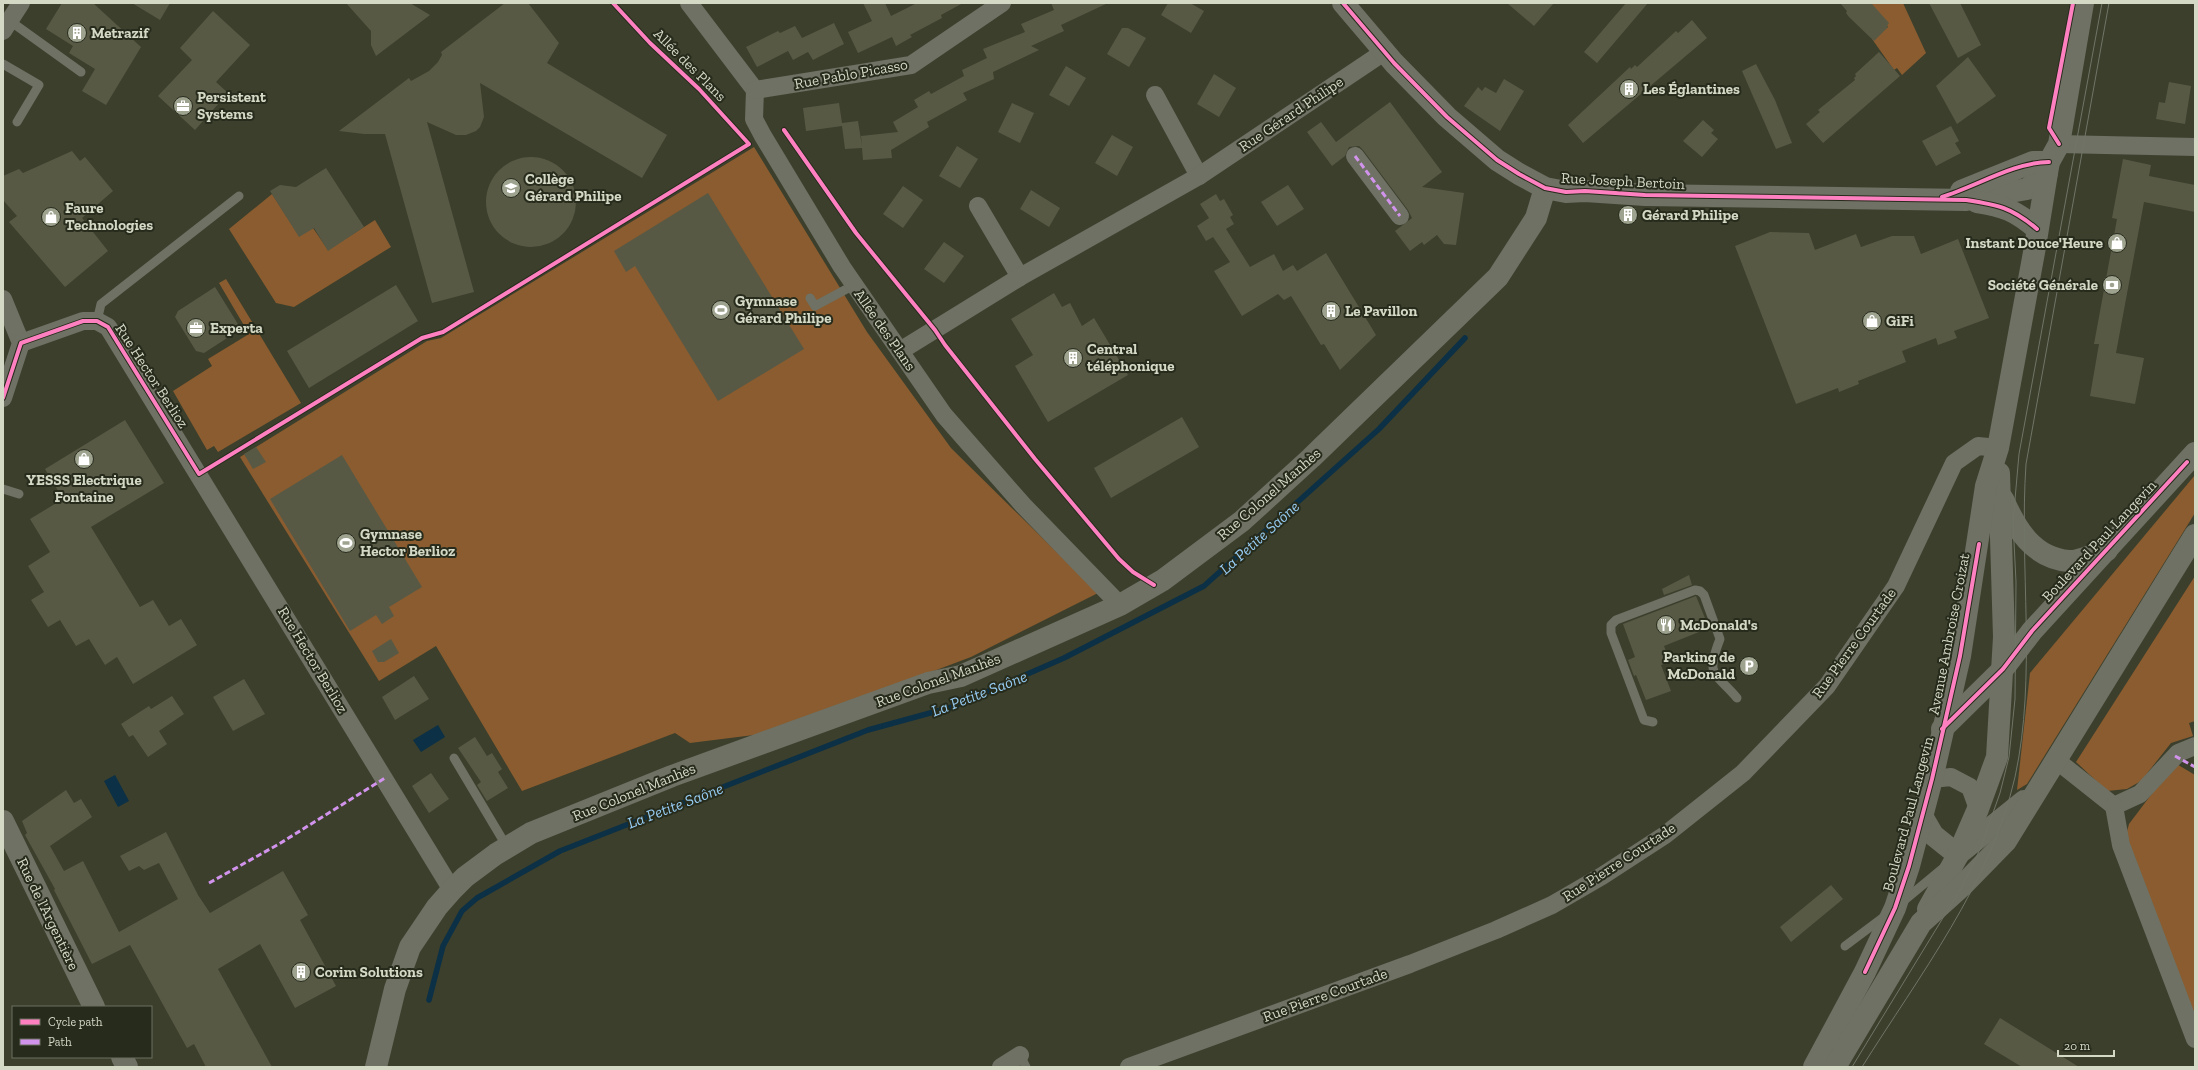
<svg xmlns="http://www.w3.org/2000/svg" width="2198" height="1070" font-family="'Zilla Slab',serif">
<style>
.green{fill:#8a5c2f}
.water{fill:#0c3045}
.lines{fill:none;stroke-linecap:round;stroke-linejoin:round}
.stream{stroke:#0c3045;stroke-width:5.5}
.building{fill:#585945}
.lane{stroke:#6e7163;stroke-width:9}
.street{stroke:#6e7163;stroke-width:18}
.secondary{stroke:#6e7163;stroke-width:22}
.tram{stroke:#717567;stroke-width:1}
.quiet{stroke:#d193ec;stroke-width:3;stroke-dasharray:6 3;stroke-linecap:butt}
.cycleway-casing{stroke:#272b1c;stroke-width:6}
.cycleway{stroke:#ff80c0;stroke-width:4}
.labels{text-anchor:middle;stroke-width:4;stroke-linejoin:round;paint-order:stroke}
.poi-label{font-size:15px;font-weight:bold;fill:#d3d9c5;stroke:#272b1c;text-anchor:start}
.street-label{font-size:15px;fill:#d3d9c5;stroke:#272b1c}
.water-label{font-size:16px;font-style:italic;fill:#97cdf4;stroke:#272b1c}
</style>
<rect width="100%" height="100%" fill="#3b3f2c"/>
<g class="green">
<polygon points="1871,3 1903,3 1926,53 1902,75 1897,68 1894,70 1872,39 1888,27"/>
<polygon points="754,147 867,332 951,448 1098,593 971,657 769,733 690,743 675,733 522,791 436,646 379,681 240,457 427,341 441,338"/>
<polygon points="272,194 299,236 313,228 328,250 375,220 391,247 294,307 276,303 229,229"/>
<polygon points="226,279 301,403 218,452 214,446 207,450 173,391 212,366 208,359 249,334 219,283"/>
<polygon points="2195,475 2195,513 2027,784 2017,790 2030,673"/>
<polygon points="2195,576 2195,721 2189,723 2193,736 2171,743 2141,781 2127,789 2107,791 2076,762"/>
<polygon points="2175,763 2195,775 2195,1028 2126,835 2129,824"/>
</g>
<g class="water">
<polygon points="438,725 445,737 421,752 413,740"/>
<polygon points="115,775 129,801 118,807 104,781"/>
</g>
<g class="lines">
<polyline class="stream" points="429,1000 443,946 462,911 477,898 560,851 868,730 952,707 1064,658 1204,586 1379,429 1465,338"/>
</g>
<g class="building">
<polygon points="62,3 93,3 141,47 106,105 82,91 95,69 69,53 73,46 46,29"/>
<polygon points="132,3 170,3 160,20"/>
<polygon points="346,3 410,3 430,15 376,56 371,45 371,31"/>
<polygon points="505,3 528,3 559,43 547,63 667,135 642,178 480,83 484,117 480,127 476,131 466,135 456,135 427,122 474,292 432,303 385,134 364,134 339,131 409,78 411,81 429,71 438,62 442,55 441,52"/>
<polygon points="863,3 885,3 891,16 917,3 963,3 941,15 942,18 910,35 912,37 896,46 892,37 858,53 848,32 872,21"/>
<polygon points="1051,3 1108,3 1061,25 1064,31 1031,46 1039,50 993,72 994,79 963,93 967,100 927,122 929,127 891,150 892,158 863,160 862,148 845,149 842,126 806,131 803,108 839,103 842,123 858,121 862,146 861,136 898,132 893,122 918,107 914,100 929,91 931,94 964,76 962,70 987,58 983,49 1025,32 1021,24 1054,10"/>
<polygon points="1168,3 1190,3 1204,11 1191,33 1161,15"/>
<polygon points="1507,3 1554,3 1534,26"/>
<polygon points="1626,3 1648,3 1597,63 1584,52"/>
<polygon points="1840,3 1871,3 1889,23 1887,26 1888,27 1874,41 1849,17 1846,13 1847,11"/>
<polygon points="1929,3 1960,3 1981,45 1958,58"/>
<polygon points="213,11 250,45 216,82 228,93 195,130 158,96 192,60 180,48"/>
<polygon points="1692,20 1707,38 1583,143 1568,125 1630,67 1631,69 1635,65 1637,67 1676,31 1678,33"/>
<polygon points="834,23 844,44 813,60 808,52 793,60 788,51 757,67 746,47 778,31 780,33 795,26 802,38"/>
<polygon points="1122,28 1128,28 1146,38 1129,67 1107,54"/>
<polygon points="1879,52 1900,76 1823,143 1806,124 1820,112 1818,110 1855,80 1854,78 1856,76 1855,74"/>
<polygon points="1968,57 1996,96 1957,124 1936,86"/>
<polygon points="1756,64 1775,100 1792,143 1776,149 1742,71"/>
<polygon points="1066,66 1086,78 1069,106 1049,95"/>
<polygon points="1214,74 1236,88 1219,117 1197,104"/>
<polygon points="1504,79 1524,91 1500,131 1464,106 1478,87 1482,91 1485,87 1496,93"/>
<polygon points="2169,82 2191,86 2185,124 2156,119 2159,102 2165,103"/>
<polygon points="1390,102 1442,172 1422,187 1464,193 1456,245 1444,244 1437,235 1424,245 1422,242 1410,251 1395,231 1412,218 1408,210 1363,150 1359,146 1349,147 1345,156 1332,166 1307,132 1321,122 1336,142"/>
<polygon points="1012,103 1034,113 1020,143 998,132"/>
<polygon points="1703,120 1714,130 1711,133 1718,139 1702,157 1683,141"/>
<polygon points="1951,126 1959,141 1955,143 1961,153 1936,166 1922,141"/>
<polygon points="1112,135 1133,147 1117,176 1095,163"/>
<polygon points="957,146 978,159 960,188 939,176"/>
<polygon points="72,151 80,161 85,157 113,191 82,218 108,251 65,287 9,222 17,216 3,200 3,176 19,169 23,173"/>
<circle cx="531" cy="202" r="45"/>
<polygon points="2123,159 2151,165 2149,176 2195,185 2195,212 2144,202 2116,353 2144,358 2135,404 2090,396 2099,344 2094,344 2117,219 2112,218"/>
<polygon points="326,168 364,227 328,251 314,228 299,237 270,191 280,185 296,187"/>
<polygon points="1288,185 1304,209 1277,226 1261,202"/>
<polygon points="903,186 923,200 903,228 883,214"/>
<polygon points="1031,190 1060,208 1049,227 1020,209"/>
<polygon points="708,193 804,349 718,401 635,266 626,272 614,251"/>
<polygon points="1216,194 1220,201 1224,199 1233,215 1230,217 1234,224 1226,229 1250,267 1274,254 1283,271 1293,265 1297,271 1326,253 1376,335 1340,370 1324,344 1321,345 1291,296 1284,300 1278,294 1242,316 1214,271 1230,262 1213,237 1206,241 1197,226 1209,218 1200,204"/>
<polygon points="1770,232 1809,233 1815,250 1856,234 1861,247 1892,236 1914,236 1921,254 1958,239 1989,318 1954,331 1957,338 1938,345 1936,338 1902,351 1906,362 1858,381 1859,384 1839,392 1838,388 1796,404 1735,246"/>
<polygon points="944,242 964,256 944,283 924,269"/>
<polygon points="396,285 418,321 309,388 287,351"/>
<polygon points="215,287 241,329 204,353 196,351 175,317 178,311"/>
<polygon points="1054,293 1062,307 1070,303 1082,326 1094,318 1128,375 1048,422 1015,366 1033,355 1011,319"/>
<polygon points="1182,417 1199,447 1111,498 1094,468"/>
<polygon points="125,420 164,483 91,527 140,607 153,600 169,626 181,619 197,645 133,684 117,657 105,665 89,639 76,646 60,620 48,627 31,600 44,592 28,566 50,552 30,519 63,499 45,469"/>
<polygon points="256,447 266,462 253,469 244,454"/>
<polygon points="342,455 422,587 389,607 394,616 382,624 376,615 350,631 270,499"/>
<polygon points="1689,575 1692,585 1664,595 1662,589"/>
<polygon points="1696,596 1709,628 1664,646 1670,662 1661,665 1671,691 1646,700 1636,675 1634,676 1628,660 1635,657 1623,624"/>
<polygon points="391,639 399,653 384,662 378,662 372,651"/>
<polygon points="414,676 429,699 395,720 382,697"/>
<polygon points="244,679 265,714 233,731 213,697"/>
<polygon points="172,696 184,714 159,731 167,744 148,757 133,735 129,737 121,724 149,706 151,709"/>
<polygon points="475,737 487,756 492,753 502,769 498,772 508,788 487,801 477,785 481,782 458,748"/>
<polygon points="431,773 449,799 429,813 412,786"/>
<polygon points="66,790 74,803 81,799 92,817 50,846 64,871 83,861 119,932 178,899 159,863 144,870 139,866 129,871 120,856 166,832 198,895 210,913 283,871 308,915 300,920 336,986 295,1008 260,944 218,969 272,1067 206,1067 194,1044 187,1048 130,945 92,964 54,890 55,889 25,835 27,833 22,821"/>
<polygon points="1831,885 1843,899 1791,942 1780,927"/>
<polygon points="2000,1018 2079,1067 2022,1067 1984,1044"/>
</g>
<g class="lines">
<g class="lane">
<polyline points="10,21 81,72"/>
<polyline points="3,64 39,85 17,122"/>
<polyline points="810,298 815,306 854,285"/>
<polyline points="97,321 101,304 239,196"/>
<polyline points="3,489 19,494"/>
<path d="M 1653,722 L 1644,720 L 1611,633 L 1611,625 L 1616,620 L 1695,590 L 1700,591 L 1704,595 L 1720,639 C 1705,677 1715,672 1737,698"/>
<polyline points="454,758 507,847"/>
<polyline points="1901,903 1942,869"/>
<polyline points="1845,946 1885,916"/>
<polyline points="1020,1055 1026,1067"/>
</g>
<g class="street">
<polyline points="689,3 755,90 754,119 763,136 842,267 944,415 1023,505 1120,605"/>
<polyline points="3,31 21,3"/>
<polyline points="755,90 911,65 1002,3"/>
<polyline points="1155,95 1199,176"/>
<polyline points="2059,144 2195,147"/>
<polyline points="1355,156 1400,216"/>
<polyline points="978,206 1020,277"/>
<polyline points="3,299 21,343 3,398"/>
<polyline points="21,343 83,321 97,321 108,327 452,890"/>
<polyline points="900,351 1020,277 1199,176 1384,52"/>
<polyline points="2056,760 2114,806 2140,794 2178,753 2195,746"/>
<polyline points="1932,779 1951,777 1970,787 1978,809"/>
<polyline points="2114,806 2121,845 2195,1039"/>
<polyline points="1001,1067 1020,1055"/>
<polyline points="1129,1067 1410,964 1496,930 1552,905 1602,876 1665,835 1743,773 1827,686 1896,586 1954,463 1978,446 1998,448"/>
</g>
<g class="secondary">
<polyline points="1343,3 1394,63 1447,117 1497,160 1519,174 1545,188 1566,192 1585,191 1645,195 1966,200 2027,189 2047,173"/>
<polyline points="1961,191 2033,162 2049,162"/>
<path d="M 1977,202 C 2004,206 2016,211 2037,229"/>
<path d="M 2003,499 C 2016,529 2033,558 2069,561 C 2077,562 2098,553 2107,550"/>
<polyline points="1942,729 2003,669 2032,631 2195,453"/>
<polyline points="1922,816 1933,835 1958,855"/>
<polyline points="3,821 94,1007"/>
<polyline points="1962,851 2024,801"/>
<polyline points="1928,909 1958,855 1978,809 1997,757 2004,637 1999,473"/>
<polyline points="122,1057 127,1067"/>
<polyline points="376,1067 395,989 410,947 437,907 452,890 465,877 496,854 531,833 672,776 928,683 961,676 1120,605 1163,580 1242,521 1311,458 1498,277 1536,218 1545,188"/>
<polyline points="1814,1067 1865,972 1895,908 1909,866 1932,779 1960,656 1986,486 1998,448 2035,247 2047,173 2049,162 2059,144 2083,3"/>
<polyline points="1835,1067 1921,923 1963,885 2006,841 2195,535"/>
</g>
<g class="tram">
<polyline points="1852,1067 1963,885 1981,847 2000,793 2009,757 2015,699 2016,582 2013,522 2019,454 2102,3"/>
<path d="M 1862,1067 C 1919,976 1991,883 2015,777 C 2037,676 2019,567 2026,464 L 2109,3"/>
</g>
<g class="quiet">
<polyline points="1355,156 1400,216"/>
<polyline points="2175,756 2195,767"/>
<polyline points="209,883 279,844 385,778"/>
</g>
<defs>
<g id="cycleway">
<path d="M 1343,3 L 1394,63 L 1447,117 L 1497,160 L 1519,174 L 1545,188 L 1566,192 L 1585,191 L 1645,195 L 1966,200 C 1998,205 2011,207 2037,229"/>
<polyline points="784,130 856,233 935,330 945,345 1035,459 1119,559 1133,572 1154,585"/>
<polyline points="2059,144 2049,128 2073,3"/>
<path d="M 1942,197 C 1977,186 2015,162 2049,162"/>
<polyline points="3,398 21,343 83,321 97,321 108,327 199,474 422,338 443,332 749,144 699,89 650,43 613,3"/>
<polyline points="1942,729 2003,669 2032,631 2187,462"/>
<polyline points="1865,972 1895,908 1909,866 1932,779 1960,656 1979,544"/>
</g>
</defs>
<use href="#cycleway" class="cycleway-casing"/>
<use href="#cycleway" class="cycleway"/>
</g>
<defs>
<symbol id="building-disc" viewBox="-11 -11 22 22"><circle r="9.5" fill="#9ea38f" stroke="#272b1c"/><path d="M-4-6H4V6H1V3H-1V6H-4ZM-2.5-4.3h1.7v1.8h-1.7ZM.8-4.3h1.7v1.8H.8ZM-2.5-1h1.7V.8h-1.7ZM.8-1h1.7V.8H.8Z" fill="#fff"/></symbol>
<symbol id="office-disc" viewBox="-11 -11 22 22"><circle r="9.5" fill="#9ea38f" stroke="#272b1c"/><path d="M-6-3h4V-5.5h4V-3h4V5H-6ZM-1-4.5V-3h2v-1.5ZM-6 0V1H6V0Z" fill="#fff"/></symbol>
<symbol id="school-disc" viewBox="-11 -11 22 22"><circle r="9.5" fill="#9ea38f" stroke="#272b1c"/><path d="M0-5L7-2L0 1L-7-2ZM-4 1L0 2.5L4 1V4Q0 6-4 4Z" fill="#fff"/></symbol>
<symbol id="shop-disc" viewBox="-11 -11 22 22"><circle r="9.5" fill="#9ea38f" stroke="#272b1c"/><path d="M-5-2.5h2.3a2.7 3.5 0 0 1 5.4 0H5L5.5 6h-11ZM-1.5-2.5h3a1.5 2.3 0 0 0-3 0Z" fill="#fff"/></symbol>
<symbol id="bank-disc" viewBox="-11 -11 22 22"><circle r="9.5" fill="#9ea38f" stroke="#272b1c"/><path d="M-6-4H6V4H-6ZM0-2.3a2.3 2.3 0 1 0 0 4.6a2.3 2.3 0 1 0 0-4.6Z" fill="#fff"/></symbol>
<symbol id="stadium-disc" viewBox="-11 -11 22 22"><circle r="9.5" fill="#9ea38f" stroke="#272b1c"/><path d="M0-5a6.5 5 0 1 0 0 10a6.5 5 0 1 0 0-10ZM-3.5-1.8h7v3.6h-7Z" fill="#fff"/></symbol>
<symbol id="restaurant-disc" viewBox="-11 -11 22 22"><circle r="9.5" fill="#9ea38f" stroke="#272b1c"/><path d="M-5-6h1v4h1v-4h1v4h1v-4h1v5L-1.5 .5V6h-2V.5L-5-1ZM5-6V6H3V1.5H1.5Q1.5-4 5-6Z" fill="#fff"/></symbol>
<symbol id="parking-disc" viewBox="-11 -11 22 22"><circle r="9.5" fill="#9ea38f" stroke="#272b1c"/><path d="M-3.5-5.5H1a3.5 3.5 0 0 1 0 7H-1V5.5H-3.5ZM-1-3.4V-.6H.8a1.4 1.4 0 0 0 0-2.8Z" fill="#fff"/></symbol>
</defs>
<g fill-rule="evenodd">
<use href="#building-disc" x="66" y="22" width="22" height="22"/>
<use href="#building-disc" x="1618" y="78" width="22" height="22"/>
<use href="#office-disc" x="172" y="95" width="22" height="22"/>
<use href="#school-disc" x="500" y="177" width="22" height="22"/>
<use href="#building-disc" x="1617" y="204" width="22" height="22"/>
<use href="#shop-disc" x="40" y="206" width="22" height="22"/>
<use href="#shop-disc" x="2106" y="232" width="22" height="22"/>
<use href="#bank-disc" x="2101" y="274" width="22" height="22"/>
<use href="#stadium-disc" x="710" y="299" width="22" height="22"/>
<use href="#building-disc" x="1320" y="300" width="22" height="22"/>
<use href="#shop-disc" x="1861" y="310" width="22" height="22"/>
<use href="#office-disc" x="185" y="317" width="22" height="22"/>
<use href="#building-disc" x="1062" y="347" width="22" height="22"/>
<use href="#shop-disc" x="73" y="448" width="22" height="22"/>
<use href="#stadium-disc" x="335" y="532" width="22" height="22"/>
<use href="#restaurant-disc" x="1655" y="614" width="22" height="22"/>
<use href="#parking-disc" x="1738" y="655" width="22" height="22"/>
<use href="#building-disc" x="290" y="961" width="22" height="22"/>
</g>
<g class="labels">
<g class="poi-label">
<text x="91" y="38">Metrazif</text>
<text x="1643" y="94">Les Églantines</text>
<text x="197" y="102">Persistent<tspan x="197" dy="17">Systems</tspan></text>
<text x="525" y="184">Collège<tspan x="525" dy="17">Gérard Philipe</tspan></text>
<text x="65" y="213">Faure<tspan x="65" dy="17">Technologies</tspan></text>
<text x="1642" y="220">Gérard Philipe</text>
<text x="2103" y="248" text-anchor="end">Instant Douce'Heure</text>
<text x="2098" y="290" text-anchor="end">Société Générale</text>
<text x="735" y="306">Gymnase<tspan x="735" dy="17">Gérard Philipe</tspan></text>
<text x="1345" y="316">Le Pavillon</text>
<text x="1886" y="326">GiFi</text>
<text x="210" y="333">Experta</text>
<text x="1087" y="354">Central<tspan x="1087" dy="17">téléphonique</tspan></text>
<text x="84" y="485" text-anchor="middle">YESSS Electrique<tspan x="84" dy="17">Fontaine</tspan></text>
<text x="360" y="539">Gymnase<tspan x="360" dy="17">Hector Berlioz</tspan></text>
<text x="1680" y="630">McDonald's</text>
<text x="1735" y="662" text-anchor="end">Parking de<tspan x="1735" dy="17">McDonald</tspan></text>
<text x="315" y="977">Corim Solutions</text>
</g>
<g class="street-label">
<text transform="translate(690 65) rotate(45)" y="5">Allée des Plans</text>
<text transform="translate(851 74) rotate(-10)" y="5">Rue Pablo Picasso</text>
<text transform="translate(1291 114) rotate(-34)" y="5">Rue Gérard Philipe</text>
<text transform="translate(1623 181) rotate(3)" y="5">Rue Joseph Bertoin</text>
<text transform="translate(885 330) rotate(55)" y="5">Allée des Plans</text>
<text transform="translate(152 376) rotate(57)" y="5">Rue Hector Berlioz</text>
<text transform="translate(1269 494) rotate(-41)" y="5">Rue Colonel Manhès</text>
<text transform="translate(2099 541) rotate(-47)" y="5">Boulevard Paul Langevin</text>
<text transform="translate(1949 634) rotate(-79)" y="5">Avenue Ambroise Croizat</text>
<text transform="translate(1854 643) rotate(-54)" y="5">Rue Pierre Courtade</text>
<text transform="translate(313 660) rotate(59)" y="5">Rue Hector Berlioz</text>
<text transform="translate(938 680) rotate(-20)" y="5">Rue Colonel Manhès</text>
<text transform="translate(634 792) rotate(-22)" y="5">Rue Colonel Manhès</text>
<text transform="translate(1908 814) rotate(-75)" y="5">Boulevard Paul Langevin</text>
<text transform="translate(1619 862) rotate(-33)" y="5">Rue Pierre Courtade</text>
<text transform="translate(48 914) rotate(64)" y="5">Rue de l'Argentière</text>
<text transform="translate(1325 995) rotate(-20)" y="5">Rue Pierre Courtade</text>
</g>
<g class="water-label">
<text transform="translate(1259 537) rotate(-42)" y="6">La Petite Saône</text>
<text transform="translate(979 693) rotate(-21)" y="6">La Petite Saône</text>
<text transform="translate(675 805) rotate(-21)" y="6">La Petite Saône</text>
</g>
</g>
<rect width="2198" height="1070" fill="none" stroke="#d3d9c5" stroke-width="8"/>
<rect x="12" y="1006" width="140" height="52" fill="#272b1c" stroke="#6c7160"/>
<rect x="20" y="1019" width="20" height="6" fill="#ff80c0" stroke="#6c7160"/>
<text x="48" y="1026" font-size="12" fill="#d3d9c5">Cycle path</text>
<rect x="20" y="1039" width="20" height="6" fill="#d193ec" stroke="#6c7160"/>
<text x="48" y="1046" font-size="12" fill="#d3d9c5">Path</text>
<path d="M2058 1050v6h56v-6" fill="none" stroke="#d3d9c5" stroke-width="2"/>
<text x="2064" y="1050" font-size="12" fill="#d3d9c5" stroke="#272b1c" stroke-width="3" paint-order="stroke">20 m</text>
</svg>
